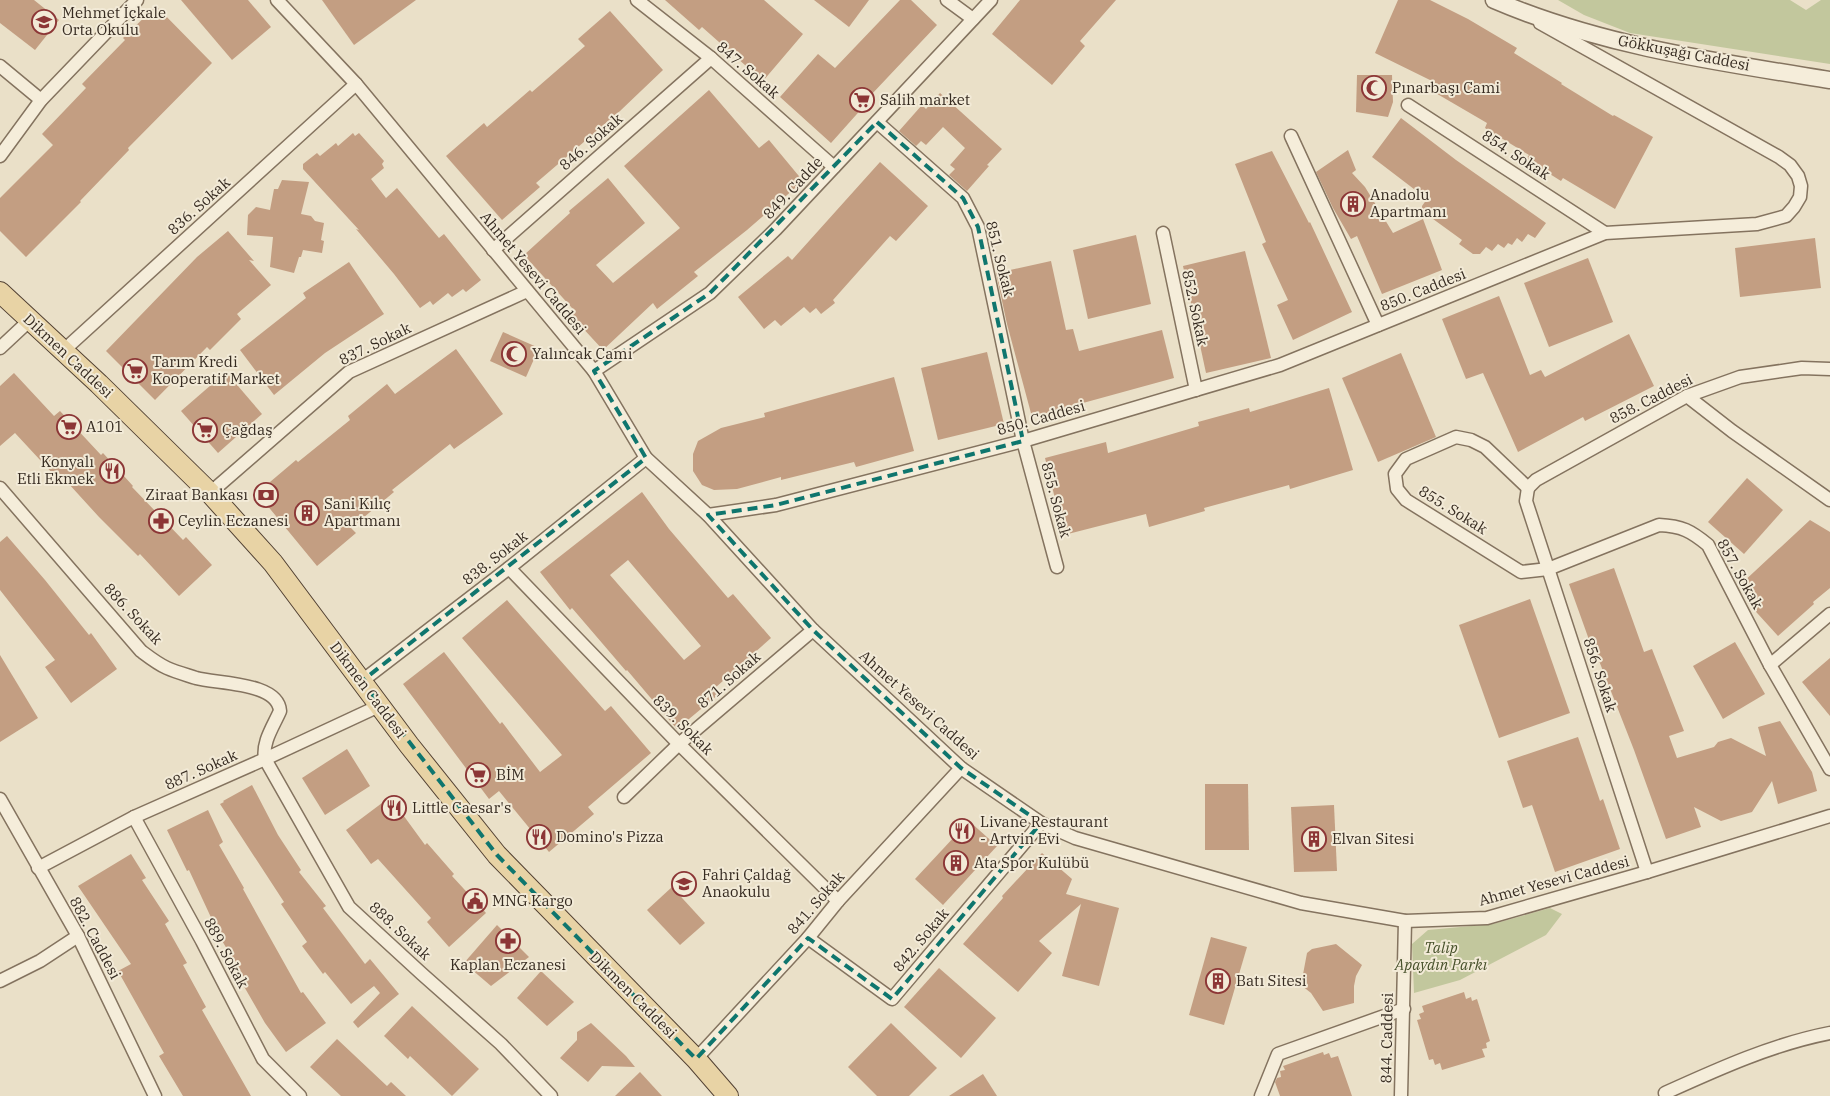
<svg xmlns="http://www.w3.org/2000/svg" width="1830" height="1096" font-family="'IBM Plex Serif',serif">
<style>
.green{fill:#c2c79d}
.building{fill:#c39e82;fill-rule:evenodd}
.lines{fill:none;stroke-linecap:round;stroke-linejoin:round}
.minor-casing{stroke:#84735f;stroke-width:15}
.tertiary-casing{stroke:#84735f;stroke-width:19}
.primary-casing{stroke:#524133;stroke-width:22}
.minor{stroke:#f5edda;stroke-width:12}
.tertiary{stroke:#f5edda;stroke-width:16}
.primary{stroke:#e8d3a5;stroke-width:20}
.marked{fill:none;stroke:#0f766e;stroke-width:4;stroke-dasharray:10 6;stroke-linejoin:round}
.labels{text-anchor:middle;stroke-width:4;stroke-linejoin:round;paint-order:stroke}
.poi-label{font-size:15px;fill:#362b21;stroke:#f2ead7;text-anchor:start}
.street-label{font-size:15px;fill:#362b21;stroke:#f2ead7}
.park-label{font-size:15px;font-style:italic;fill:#46502a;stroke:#f2ead7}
</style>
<rect width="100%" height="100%" fill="#eae0c8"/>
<g class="green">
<polygon points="1558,0 1790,0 1806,10 1821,0 1830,0 1830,64 1630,33 1584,15"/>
<polygon points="1550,908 1562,914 1546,935 1460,980 1414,993 1412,944 1428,930 1493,924"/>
</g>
<g class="building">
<polygon points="0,0 34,0 59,20 35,50 0,23"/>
<polygon points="181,0 248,0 271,27 232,60"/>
<polygon points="322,0 416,0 354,45"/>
<polygon points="665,0 764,0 803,34 763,81 702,27 699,30"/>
<polygon points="814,0 869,0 849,27"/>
<polygon points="900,0 911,0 937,25 871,95 873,96 831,143 780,97 818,54 835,68"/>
<polygon points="1020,0 1116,0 1080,41 1085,46 1052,85 992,34"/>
<polygon points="1398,0 1430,0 1468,19 1517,48 1514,53 1562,83 1561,84 1613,116 1614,115 1653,137 1615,209 1563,178 1561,181 1526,159 1529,155 1485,128 1487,123 1427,88 1432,81 1375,53"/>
<polygon points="156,6 212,63 128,148 129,150 80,201 81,202 26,257 0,231 0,198 53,145 42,134 86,88 82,84 125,40 123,38"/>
<polygon points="610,11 663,70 620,111 536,183 540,187 502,220 446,156 484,123 487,127 530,90 532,92 585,46 578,39"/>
<polygon points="1357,75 1392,75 1393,102 1388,117 1356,112"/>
<polygon points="709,90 759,148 769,140 803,181 747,230 694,272 698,276 657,309 653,303 603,350 568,312 572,308 524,255 570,213 569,211 608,178 645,223 596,265 613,283 680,228 624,166"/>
<polygon points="940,93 1002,149 987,165 989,166 967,191 949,175 955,169 950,165 965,148 943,127 926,145 921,141 916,146 899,131 922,105 926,109"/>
<polygon points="1401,118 1456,160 1546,223 1535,238 1528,234 1522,242 1517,238 1512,245 1508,243 1504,248 1498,244 1492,251 1486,247 1480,254 1473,254 1459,244 1462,240 1422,211 1422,206 1427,199 1372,157"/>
<polygon points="353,133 355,136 359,133 384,161 382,164 384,168 371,179 386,198 397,188 439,238 444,234 481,280 466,292 463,289 452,297 448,293 433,305 430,301 420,308 394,274 356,229 359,230 303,169 303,164 317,153 320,156 336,143 338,146"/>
<polygon points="1348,150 1356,170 1352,173 1365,187 1393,233 1423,219 1442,270 1382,294 1357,236 1351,239 1333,208 1316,172"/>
<polygon points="1272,151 1309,223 1310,222 1352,312 1293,340 1277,305 1288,300 1262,244 1266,242 1235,164"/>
<polygon points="880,162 928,206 896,241 890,236 833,300 835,303 821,314 816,308 810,313 804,307 781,326 775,320 764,329 738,297 788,256 792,260"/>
<polygon points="282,180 309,182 301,214 311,216 315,221 324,223 321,240 324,241 322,253 303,250 301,257 299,257 294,273 270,267 273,237 247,235 248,215 256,207 270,210 274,189 278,189"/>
<polygon points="228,231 254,261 249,260 271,285 237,314 241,319 210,350 207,347 155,400 106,351 197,257"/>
<polygon points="1136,235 1151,304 1088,319 1073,250"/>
<polygon points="1815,238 1821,288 1740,297 1735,248"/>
<polygon points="1245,251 1271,358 1206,373 1183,266"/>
<polygon points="1588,258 1613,322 1549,347 1524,283"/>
<polygon points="1051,261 1066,330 1073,329 1079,351 1162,330 1174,378 1032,417 1007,324 996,273"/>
<polygon points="349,262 384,314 325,353 274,395 240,350 306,298 303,293"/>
<polygon points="1499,296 1530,375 1541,370 1545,377 1629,334 1654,386 1585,421 1583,417 1518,452 1483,373 1466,379 1442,319"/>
<polygon points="503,332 539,348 526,377 490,361"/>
<polygon points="456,349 503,414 454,449 450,444 392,490 394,492 351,528 356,533 317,566 257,493 296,460 298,462 350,420 348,416 387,384 395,394"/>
<polygon points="987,352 1004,424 938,440 921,368"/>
<polygon points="1401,353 1436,437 1378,462 1342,378"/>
<polygon points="226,372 262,414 218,453 181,411"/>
<polygon points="14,373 54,416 60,411 101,455 103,453 133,486 132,487 183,540 186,537 212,565 179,596 140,554 138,556 99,517 58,472 54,475 15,433 0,446 0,386"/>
<polygon points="894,377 914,451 856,467 854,462 781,480 781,477 737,489 714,490 702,485 693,471 693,454 698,441 721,428 765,417 764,413"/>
<polygon points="1329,388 1353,470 1290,489 1289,485 1204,508 1205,511 1149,527 1146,514 1064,535 1045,458 1106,442 1108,453 1199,426 1198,422 1249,408 1250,412"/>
<polygon points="1747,478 1783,510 1744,554 1708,522"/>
<path d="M 642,492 L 669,529 L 728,598 L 733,594 L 771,638 L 715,688 L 719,694 L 677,729 L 627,670 L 626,671 L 572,608 L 570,610 L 540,572 ZM 628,560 L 701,646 L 684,660 L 610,575 Z"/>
<polygon points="1810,520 1830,532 1830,588 1813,602 1814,604 1778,636 1748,603 1753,599 1740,585"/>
<polygon points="7,536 45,580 89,635 91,633 117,669 71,703 45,667 55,660 0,590 0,542"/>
<polygon points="1614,568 1644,652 1652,649 1684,731 1669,736 1677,758 1714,747 1718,742 1731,738 1766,756 1758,727 1780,721 1812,772 1817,791 1778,804 1772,781 1752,812 1721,821 1694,807 1701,827 1666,839 1634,750 1594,648 1592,648 1569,584"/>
<polygon points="1530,599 1570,713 1499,738 1459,625"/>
<polygon points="507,600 605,711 611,706 651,753 588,807 594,814 549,852 499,791 489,799 403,684 444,652 500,724 502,722 540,772 562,755 462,638"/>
<polygon points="1735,642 1765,694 1723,719 1693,666"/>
<polygon points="0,655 38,718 0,742"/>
<polygon points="1830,658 1830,716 1802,682"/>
<polygon points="1578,737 1600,801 1603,799 1620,849 1555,872 1532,805 1523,808 1507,761"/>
<polygon points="347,749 370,786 325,815 302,778"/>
<polygon points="1205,784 1248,784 1249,850 1205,850"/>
<polygon points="252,785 278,835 301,870 299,872 326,906 323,908 365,964 370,959 399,994 358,1028 353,1022 380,993 374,986 351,1004 325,972 323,974 302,946 307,942 281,904 284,902 220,804 224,802 223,801"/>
<polygon points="390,797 425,845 427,843 454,874 452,876 486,913 449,947 427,922 431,918 378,859 371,864 346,830"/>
<polygon points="1334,805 1337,871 1294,872 1291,807"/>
<polygon points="208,810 223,842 219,845 244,888 243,889 259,918 301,993 303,992 326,1023 286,1052 265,1023 242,983 246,981 221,939 189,870 187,871 167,830"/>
<polygon points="969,821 997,846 943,905 915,879"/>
<polygon points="1042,853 1072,879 1066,894 1119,908 1099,986 1062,976 1081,904 1039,941 1052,953 1018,992 963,944 1003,898 1002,896"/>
<polygon points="131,854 146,878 142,880 169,921 165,924 187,963 183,965 206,1007 202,1010 251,1096 183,1096 159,1056 164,1053 118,971 131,964 78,886"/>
<polygon points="672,887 705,923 680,945 647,910"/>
<polygon points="497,925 529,957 491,986 464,963"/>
<polygon points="1211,937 1247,947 1224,1025 1189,1015"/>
<polygon points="1336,944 1362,965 1356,976 1354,986 1354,1003 1323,1011 1311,993 1301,985 1307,953 1312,949"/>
<polygon points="939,968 996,1018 961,1058 904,1007"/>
<polygon points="541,971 574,1002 547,1026 517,998"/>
<polygon points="1464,992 1466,999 1471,997 1472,1001 1477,999 1490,1041 1486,1043 1487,1048 1482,1049 1485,1057 1442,1070 1440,1063 1435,1065 1433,1059 1429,1060 1417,1020 1421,1019 1419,1014 1424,1012 1422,1006"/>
<polygon points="412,1006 479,1069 452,1096 410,1056 408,1059 384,1036"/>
<polygon points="591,1023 626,1056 635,1067 602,1066 588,1082 560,1058 577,1040 577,1032"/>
<polygon points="891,1023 937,1068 909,1096 877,1096 848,1067"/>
<polygon points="337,1039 387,1086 391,1082 406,1096 341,1096 310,1067"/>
<polygon points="1323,1052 1324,1055 1329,1053 1331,1058 1338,1056 1352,1096 1280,1096 1275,1082 1277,1078 1281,1077 1280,1071 1285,1070 1283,1066"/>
<polygon points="640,1072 662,1096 615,1096"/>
<polygon points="983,1074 997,1096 949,1096"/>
</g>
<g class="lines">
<defs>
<g id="minor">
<polyline points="277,0 356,84 594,371 646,458 708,515 813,630 961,768 1041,823 1075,838 1301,903 1405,921 1487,918 1647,872 1830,816"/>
<polyline points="637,0 711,58 834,167"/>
<polyline points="947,0 973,19"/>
<polyline points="0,66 41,100"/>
<polyline points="1408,105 1605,233"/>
<polyline points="877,122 963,198 978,227 1023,441 1057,567"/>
<polyline points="1291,136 1378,325"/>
<polyline points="0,156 41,100 137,0"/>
<polyline points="1163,233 1196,390"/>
<polyline points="493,250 711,58"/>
<polyline points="0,348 30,320"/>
<polyline points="63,351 356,84"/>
<polyline points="594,371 710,293 776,229 991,0"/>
<polyline points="1687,396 1732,431 1830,500"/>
<path d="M 0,488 L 141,651 C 149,657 158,664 167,668 C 176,672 187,675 196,678 C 217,684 278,682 280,711 C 273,727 262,742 265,759 L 349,907 L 422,974 L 501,1044 L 551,1096"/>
<path d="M 1528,488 L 1485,447 L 1471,440 L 1456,437 L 1406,459 L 1395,474 L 1397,489 L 1406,500 L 1521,572 L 1548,569 L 1659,525 C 1682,526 1691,531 1708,545 L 1770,665 L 1830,769"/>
<polyline points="1528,488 1526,501 1647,872"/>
<polyline points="1528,488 1536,480 1687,396 1740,377 1802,368 1830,369"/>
<polyline points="210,493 349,372 527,291"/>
<polyline points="708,515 776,505 1023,441 1280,365 1605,233 1757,224 1786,216 1794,207 1800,197 1801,186 1798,176 1790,165 1779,157 1540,23"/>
<polyline points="509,568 679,744 838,901"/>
<polyline points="1770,665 1830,614"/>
<polyline points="362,681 509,568 646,458"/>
<polyline points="624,797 679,744 813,630"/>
<polyline points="0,799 78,936 155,1096"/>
<polyline points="134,817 202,941 263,1059 300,1096"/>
<polyline points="38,868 134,817 265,759 379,706"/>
<polyline points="808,938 892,999 1041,823"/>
<polyline points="0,981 40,961 78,936"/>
<polyline points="696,1059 808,938 838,901 961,768"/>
<path d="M 1665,1093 C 1718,1069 1773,1044 1830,1033"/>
<polyline points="1261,1096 1278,1054 1404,1009"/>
<polyline points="1401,1096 1405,921"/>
</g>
<path id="tertiary" d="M 1494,0 C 1601,46 1717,62 1830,80"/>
<polyline id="primary" points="0,292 99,384 210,493 273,563 409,745 497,855 696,1059 728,1096"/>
</defs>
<use href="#minor" class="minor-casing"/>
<use href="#tertiary" class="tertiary-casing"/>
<use href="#primary" class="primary-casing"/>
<use href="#minor" class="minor"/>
<use href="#tertiary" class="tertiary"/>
<use href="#primary" class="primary"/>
</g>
<path class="marked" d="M 877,122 L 963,198 L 978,227 L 1023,441 L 776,505 L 708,515 L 813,630 L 961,768 L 1041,823 L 892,999 L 808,938 L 696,1059 L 497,855 L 362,681 L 646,458 L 594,371 L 710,293 Z"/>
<defs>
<symbol id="school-ring" viewBox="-11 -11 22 22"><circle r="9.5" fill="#f2ead7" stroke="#8c3636" stroke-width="1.5"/><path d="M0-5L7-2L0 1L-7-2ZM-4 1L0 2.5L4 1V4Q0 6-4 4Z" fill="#8c3636"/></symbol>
<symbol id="mosque-ring" viewBox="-11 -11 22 22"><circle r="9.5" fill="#f2ead7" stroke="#8c3636" stroke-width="1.5"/><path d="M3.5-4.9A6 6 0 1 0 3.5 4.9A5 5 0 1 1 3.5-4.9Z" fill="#8c3636"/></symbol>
<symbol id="supermarket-ring" viewBox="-11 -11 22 22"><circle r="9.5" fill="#f2ead7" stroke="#8c3636" stroke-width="1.5"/><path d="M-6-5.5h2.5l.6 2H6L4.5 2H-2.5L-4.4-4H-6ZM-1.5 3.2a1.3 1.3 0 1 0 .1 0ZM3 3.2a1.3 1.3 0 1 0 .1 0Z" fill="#8c3636"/></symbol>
<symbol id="building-ring" viewBox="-11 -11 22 22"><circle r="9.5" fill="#f2ead7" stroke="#8c3636" stroke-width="1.5"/><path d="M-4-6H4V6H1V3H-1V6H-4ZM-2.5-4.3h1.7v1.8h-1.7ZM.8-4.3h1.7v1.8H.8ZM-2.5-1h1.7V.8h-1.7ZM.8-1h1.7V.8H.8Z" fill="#8c3636"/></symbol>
<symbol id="restaurant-ring" viewBox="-11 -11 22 22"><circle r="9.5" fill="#f2ead7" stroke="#8c3636" stroke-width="1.5"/><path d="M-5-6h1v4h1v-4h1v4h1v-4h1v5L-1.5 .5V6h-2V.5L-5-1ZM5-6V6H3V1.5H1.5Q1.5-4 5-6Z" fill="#8c3636"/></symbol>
<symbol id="bank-ring" viewBox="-11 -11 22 22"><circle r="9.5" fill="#f2ead7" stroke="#8c3636" stroke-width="1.5"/><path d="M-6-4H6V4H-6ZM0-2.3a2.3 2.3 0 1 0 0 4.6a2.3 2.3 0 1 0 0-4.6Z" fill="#8c3636"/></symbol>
<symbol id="pharmacy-ring" viewBox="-11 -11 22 22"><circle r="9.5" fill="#f2ead7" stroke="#8c3636" stroke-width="1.5"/><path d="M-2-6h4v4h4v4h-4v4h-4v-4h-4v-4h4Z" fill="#8c3636"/></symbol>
<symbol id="civic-ring" viewBox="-11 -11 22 22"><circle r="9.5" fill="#f2ead7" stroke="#8c3636" stroke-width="1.5"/><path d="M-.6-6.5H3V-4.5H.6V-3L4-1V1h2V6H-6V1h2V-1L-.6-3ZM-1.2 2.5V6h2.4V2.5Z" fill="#8c3636"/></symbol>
</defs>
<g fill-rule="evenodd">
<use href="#school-ring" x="30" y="8" width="28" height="28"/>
<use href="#mosque-ring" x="1360" y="74" width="28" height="28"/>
<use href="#supermarket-ring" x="848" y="86" width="28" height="28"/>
<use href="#building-ring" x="1339" y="190" width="28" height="28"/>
<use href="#mosque-ring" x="500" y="340" width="28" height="28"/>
<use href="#supermarket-ring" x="121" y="357" width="28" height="28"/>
<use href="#supermarket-ring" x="55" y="413" width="28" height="28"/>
<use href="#supermarket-ring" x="191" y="416" width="28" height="28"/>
<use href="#restaurant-ring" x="98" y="457" width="28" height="28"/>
<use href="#bank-ring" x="252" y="481" width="28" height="28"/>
<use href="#building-ring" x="293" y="499" width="28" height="28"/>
<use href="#pharmacy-ring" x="147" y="507" width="28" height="28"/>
<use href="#supermarket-ring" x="464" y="761" width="28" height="28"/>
<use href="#restaurant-ring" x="380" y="794" width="28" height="28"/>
<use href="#restaurant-ring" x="948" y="817" width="28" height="28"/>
<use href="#restaurant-ring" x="525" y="823" width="28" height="28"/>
<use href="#building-ring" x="1300" y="825" width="28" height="28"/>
<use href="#building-ring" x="942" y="849" width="28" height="28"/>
<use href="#school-ring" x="670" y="870" width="28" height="28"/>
<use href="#civic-ring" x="461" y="887" width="28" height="28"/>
<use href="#pharmacy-ring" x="494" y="927" width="28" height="28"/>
<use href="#building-ring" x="1204" y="967" width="28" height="28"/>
</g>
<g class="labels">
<g class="poi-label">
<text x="62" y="18">Mehmet İçkale<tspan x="62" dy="17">Orta Okulu</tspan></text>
<text x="1392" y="93">Pınarbaşı Cami</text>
<text x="880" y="105">Salih market</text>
<text x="1370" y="200">Anadolu<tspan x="1370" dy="17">Apartmanı</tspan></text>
<text x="532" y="359">Yalıncak Cami</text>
<text x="152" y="367">Tarım Kredi<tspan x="152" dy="17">Kooperatif Market</tspan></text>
<text x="86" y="432">A101</text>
<text x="222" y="435">Çağdaş</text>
<text x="94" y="467" text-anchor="end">Konyalı<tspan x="94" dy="17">Etli Ekmek</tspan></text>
<text x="248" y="500" text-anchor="end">Ziraat Bankası</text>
<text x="324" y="509">Sani Kılıç<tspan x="324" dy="17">Apartmanı</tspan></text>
<text x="178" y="526">Ceylin Eczanesi</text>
<text x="496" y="780">BİM</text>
<text x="412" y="813">Little Caesar's</text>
<text x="980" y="827">Livane Restaurant<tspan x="980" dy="17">- Artvin Evi</tspan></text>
<text x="556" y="842">Domino's Pizza</text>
<text x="1332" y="844">Elvan Sitesi</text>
<text x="974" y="868">Ata Spor Kulübü</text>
<text x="702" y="880">Fahri Çaldağ<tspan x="702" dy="17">Anaokulu</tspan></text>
<text x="492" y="906">MNG Kargo</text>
<text x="508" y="970" text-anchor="middle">Kaplan Eczanesi</text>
<text x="1236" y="986">Batı Sitesi</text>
</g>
<g class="street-label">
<text transform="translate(1684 53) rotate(11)" y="5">Gökkuşağı Caddesi</text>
<text transform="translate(748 70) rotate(41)" y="5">847. Sokak</text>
<text transform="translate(591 142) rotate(-41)" y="5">846. Sokak</text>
<text transform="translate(1516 155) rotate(33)" y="5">854. Sokak</text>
<text transform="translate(793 188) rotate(-47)" y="5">849. Cadde</text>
<text transform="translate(199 206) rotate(-42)" y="5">836. Sokak</text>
<text transform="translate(1000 259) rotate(76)" y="5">851. Sokak</text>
<text transform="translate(533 273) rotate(50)" y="5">Ahmet Yesevi Caddesi</text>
<text transform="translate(1423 290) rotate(-22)" y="5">850. Caddesi</text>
<text transform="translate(1195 308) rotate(78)" y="5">852. Sokak</text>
<text transform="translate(375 344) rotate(-26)" y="5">837. Sokak</text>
<text transform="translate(68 356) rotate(43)" y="5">Dikmen Caddesi</text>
<text transform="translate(1651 399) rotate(-27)" y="5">858. Caddesi</text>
<text transform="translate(1041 418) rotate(-16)" y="5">850. Caddesi</text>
<text transform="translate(1056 500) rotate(75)" y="5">855. Sokak</text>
<text transform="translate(1453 510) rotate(32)" y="5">855. Sokak</text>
<text transform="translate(495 558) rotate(-38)" y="5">838. Sokak</text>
<text transform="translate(1740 574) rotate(61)" y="5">857. Sokak</text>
<text transform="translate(133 614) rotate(47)" y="5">886. Sokak</text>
<text transform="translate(1600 675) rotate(72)" y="5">856. Sokak</text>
<text transform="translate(729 680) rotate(-41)" y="5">871. Sokak</text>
<text transform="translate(368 690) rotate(53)" y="5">Dikmen Caddesi</text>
<text transform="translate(919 705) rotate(42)" y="5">Ahmet Yesevi Caddesi</text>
<text transform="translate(683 725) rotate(45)" y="5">839. Sokak</text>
<text transform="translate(201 770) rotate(-24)" y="5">887. Sokak</text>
<text transform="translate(1554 881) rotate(-15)" y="5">Ahmet Yesevi Caddesi</text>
<text transform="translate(816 903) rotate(-49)" y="5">841. Sokak</text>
<text transform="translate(400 931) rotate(43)" y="5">888. Sokak</text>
<text transform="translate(95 938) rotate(62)" y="5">882. Caddesi</text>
<text transform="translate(921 940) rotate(-50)" y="5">842. Sokak</text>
<text transform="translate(226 953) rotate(62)" y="5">889. Sokak</text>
<text transform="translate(633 995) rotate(45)" y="5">Dikmen Caddesi</text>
<text transform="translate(1387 1038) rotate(-89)" y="5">844. Caddesi</text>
</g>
<g class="park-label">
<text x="1441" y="953">Talip<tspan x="1441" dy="17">Apaydın Parkı</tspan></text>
</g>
</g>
</svg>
